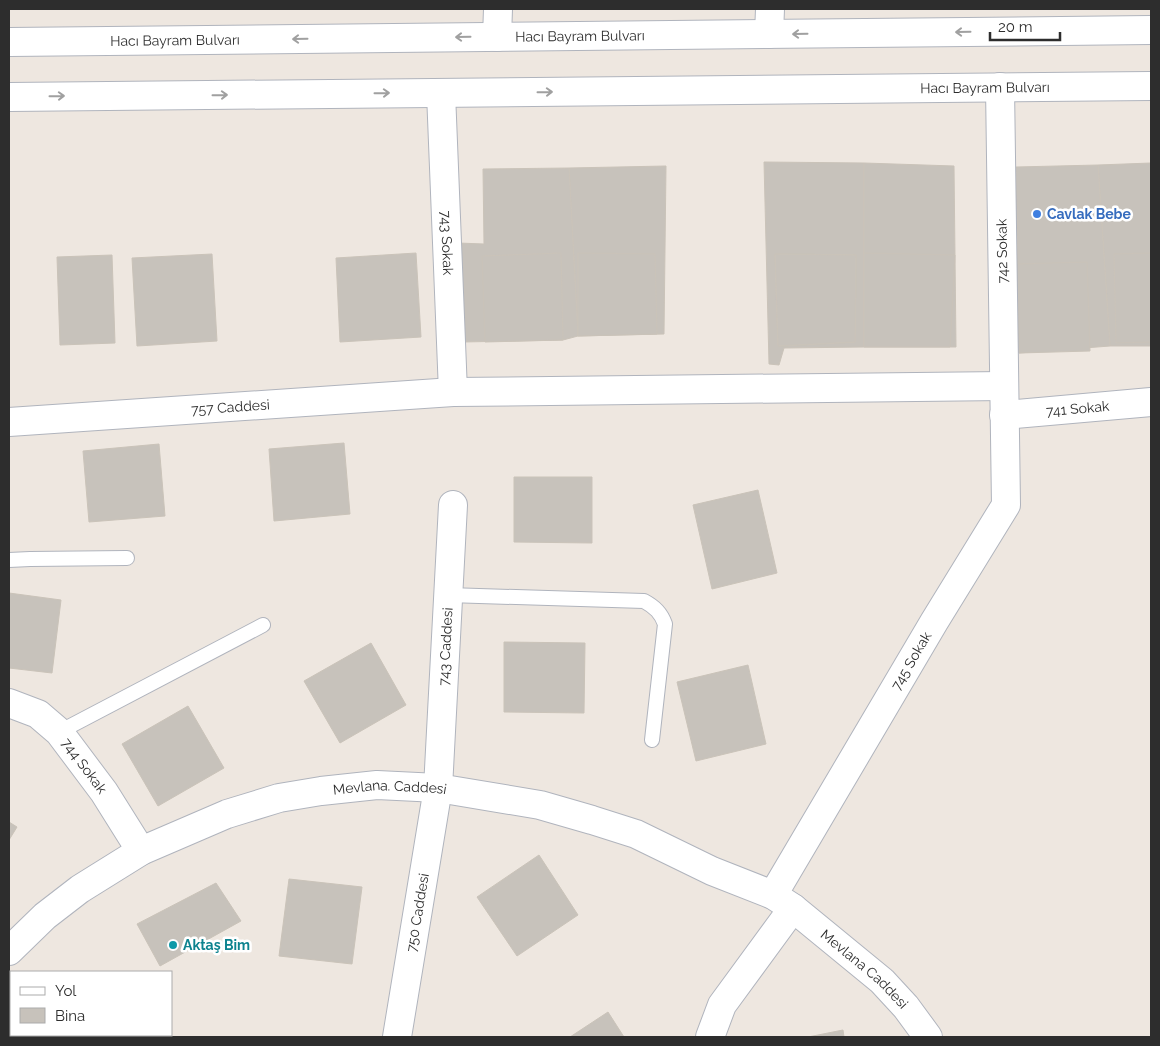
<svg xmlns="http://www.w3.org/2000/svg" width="1160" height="1046" font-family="Raleway,sans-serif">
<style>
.building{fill:#c7c2bb;stroke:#cac3b9;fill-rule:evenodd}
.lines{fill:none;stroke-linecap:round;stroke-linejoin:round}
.service-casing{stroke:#b0b4bd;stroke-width:16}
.minor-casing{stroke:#b0b4bd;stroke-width:30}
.tertiary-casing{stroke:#b0b4bd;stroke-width:30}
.secondary-casing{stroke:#b0b4bd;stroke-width:30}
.service{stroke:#fff;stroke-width:14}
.minor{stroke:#fff;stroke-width:28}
.tertiary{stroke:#fff;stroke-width:28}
.secondary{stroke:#fff;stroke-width:28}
.oneway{stroke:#a0a0a0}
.shop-dot{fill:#3f7fe0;stroke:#fff;stroke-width:2}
.culture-dot{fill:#0f9aa8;stroke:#fff;stroke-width:2}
.labels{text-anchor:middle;stroke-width:5;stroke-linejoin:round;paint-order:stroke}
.street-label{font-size:14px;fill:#2d2d2d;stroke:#fff}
.shop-label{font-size:14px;font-weight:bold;fill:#366cbe;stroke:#fff;text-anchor:start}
.culture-label{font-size:14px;font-weight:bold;fill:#0d838f;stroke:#fff;text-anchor:start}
</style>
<rect width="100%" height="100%" fill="#eee7e0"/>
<g class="building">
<path d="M 764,162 L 864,163 L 864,347 L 784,348 L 779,365 L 769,364 ZM 775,254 L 856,255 L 855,342 L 778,346 Z"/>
<polygon points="864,163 954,166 956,347 864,347"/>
<polygon points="1151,163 1151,346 1110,346 1098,165"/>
<polygon points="1098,165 1110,346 1019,353 1016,167"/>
<polygon points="666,166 664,334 578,336 569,168"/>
<polygon points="569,168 578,336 563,340 463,342 458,243 484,244 483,169"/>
<polygon points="416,253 421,337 340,342 336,258"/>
<polygon points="561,253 563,340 485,342 482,256"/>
<polygon points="578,253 655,254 657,334 578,336"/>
<polygon points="864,253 955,255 950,347 864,347"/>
<polygon points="1151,253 1151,342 1116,343 1114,254"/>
<polygon points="212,254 217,341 137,346 132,258"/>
<polygon points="775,254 856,255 855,342 778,346"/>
<polygon points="112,255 115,343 60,345 57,257"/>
<polygon points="1087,262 1090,351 1019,353 1017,264"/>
<polygon points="344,443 350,514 274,521 269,449"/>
<polygon points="159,444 165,516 89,522 83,451"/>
<polygon points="514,477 592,477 592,543 514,542"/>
<polygon points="758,490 777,573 712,589 693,505"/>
<polygon points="9,593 61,600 52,673 9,668"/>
<polygon points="504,642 585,643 584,713 504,712"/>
<polygon points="371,643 406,705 340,743 304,681"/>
<polygon points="748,665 766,744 696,761 677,682"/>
<polygon points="188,706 224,768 158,806 122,744"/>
<polygon points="9,822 17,827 9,840"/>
<polygon points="539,855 578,915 517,956 477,897"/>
<polygon points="289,879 362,887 352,964 279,956"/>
<polygon points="216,883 241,921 160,966 137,924"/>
<polygon points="608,1012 624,1037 570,1037"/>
<polygon points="843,1030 844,1037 808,1037"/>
<polygon points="79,1035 155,1035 154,1037 78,1037"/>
</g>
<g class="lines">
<defs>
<g id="service">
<polyline points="9,560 30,559 127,558"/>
<path d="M 448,595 L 644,601 C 655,607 661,613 665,624 L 652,740"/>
<polyline points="59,732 263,625"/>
</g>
<g id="minor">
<polyline points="769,34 770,9"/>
<polyline points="497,37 498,9"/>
<path id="s1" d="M 441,93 L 453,392"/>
<path id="s2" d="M 9,422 L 453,392 L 1004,386"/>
<path id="s3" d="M 9,703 L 38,714 L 59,732 L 104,792 L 141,851"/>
<path id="s4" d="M 397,1037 L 438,788 L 453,505"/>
<polyline points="710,1037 722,1005 793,908"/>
</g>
<g id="tertiary">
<path id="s5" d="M 1004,415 L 1151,402"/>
<path id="s6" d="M 773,895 L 934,622 L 1006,505 L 1000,87"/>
<path id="s7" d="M 9,951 L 45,916 L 80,889 L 141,851 L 227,814 L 279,798 L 321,791 L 377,785 L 438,788 L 540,805 L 592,820 L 636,834 L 712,871 L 773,895 L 793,908 L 882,981 L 906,1007 L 928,1037"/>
</g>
<g id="secondary">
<path id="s8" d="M 9,42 L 1151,30"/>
<path id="s9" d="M 9,97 L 1151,86"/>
</g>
</defs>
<use href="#service" class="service-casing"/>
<use href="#minor" class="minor-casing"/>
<use href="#tertiary" class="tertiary-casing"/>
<use href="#secondary" class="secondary-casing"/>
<use href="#service" class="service"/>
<use href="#minor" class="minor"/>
<use href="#tertiary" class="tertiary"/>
<use href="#secondary" class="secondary"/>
</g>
<defs><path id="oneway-shaft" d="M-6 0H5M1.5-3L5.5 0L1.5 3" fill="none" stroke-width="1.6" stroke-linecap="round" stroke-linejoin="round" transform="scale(1.25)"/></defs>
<g class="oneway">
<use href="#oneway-shaft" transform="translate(963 32) rotate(179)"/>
<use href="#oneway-shaft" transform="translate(800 34) rotate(179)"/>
<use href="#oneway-shaft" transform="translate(463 37) rotate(179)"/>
<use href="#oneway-shaft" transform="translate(300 39) rotate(179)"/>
<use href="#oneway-shaft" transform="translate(545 92) rotate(-1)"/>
<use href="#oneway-shaft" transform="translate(382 93) rotate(-1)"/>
<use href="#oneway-shaft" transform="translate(220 95) rotate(-1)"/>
<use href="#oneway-shaft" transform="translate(57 96) rotate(-1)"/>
</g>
<circle class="shop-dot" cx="1037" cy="214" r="5"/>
<circle class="culture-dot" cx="173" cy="945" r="5"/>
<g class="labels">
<g class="street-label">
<text dy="5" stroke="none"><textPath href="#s8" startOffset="571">Hacı Bayram Bulvarı</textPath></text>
<text dy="5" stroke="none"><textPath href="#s8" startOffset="166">Hacı Bayram Bulvarı</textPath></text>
<text dy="5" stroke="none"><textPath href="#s9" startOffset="976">Hacı Bayram Bulvarı</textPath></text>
<text dy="5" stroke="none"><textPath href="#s1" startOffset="150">743 Sokak</textPath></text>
<text transform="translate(1002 251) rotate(-91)" y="5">742 Sokak</text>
<text dy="5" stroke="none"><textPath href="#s2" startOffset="222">757 Caddesi</textPath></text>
<text dy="5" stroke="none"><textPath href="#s5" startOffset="74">741 Sokak</textPath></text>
<text dy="5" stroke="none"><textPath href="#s4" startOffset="394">743 Caddesi</textPath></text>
<text dy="5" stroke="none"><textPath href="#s6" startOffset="272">745 Sokak</textPath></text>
<text dy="5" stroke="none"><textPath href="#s3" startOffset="101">744 Sokak</textPath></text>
<text dy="5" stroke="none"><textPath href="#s7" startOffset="426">Mevlana. Caddesi</textPath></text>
<text dy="5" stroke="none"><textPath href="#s4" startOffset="126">750 Caddesi</textPath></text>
<text dy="5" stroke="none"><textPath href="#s7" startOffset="946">Mevlana Caddesi</textPath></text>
</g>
<g class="shop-label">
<text x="1047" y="219">Cavlak Bebe</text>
</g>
<g class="culture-label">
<text x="183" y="950">Aktaş Bim</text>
</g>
</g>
<rect width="1160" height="1046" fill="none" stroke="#2d2d2d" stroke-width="20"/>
<rect x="10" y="971" width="162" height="65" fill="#ffffff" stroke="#ababab"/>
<rect x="20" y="987" width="25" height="8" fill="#ffffff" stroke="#ababab"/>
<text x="55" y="996" font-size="15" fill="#2d2d2d">Yol</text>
<rect x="20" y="1008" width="25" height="15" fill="#c7c2bb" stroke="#ababab"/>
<text x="55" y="1021" font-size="15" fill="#2d2d2d">Bina</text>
<path d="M990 32v8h70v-8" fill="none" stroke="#2d2d2d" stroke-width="2.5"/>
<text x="998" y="32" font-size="15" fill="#2d2d2d" stroke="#ffffff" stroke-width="4" paint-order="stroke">20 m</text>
</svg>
